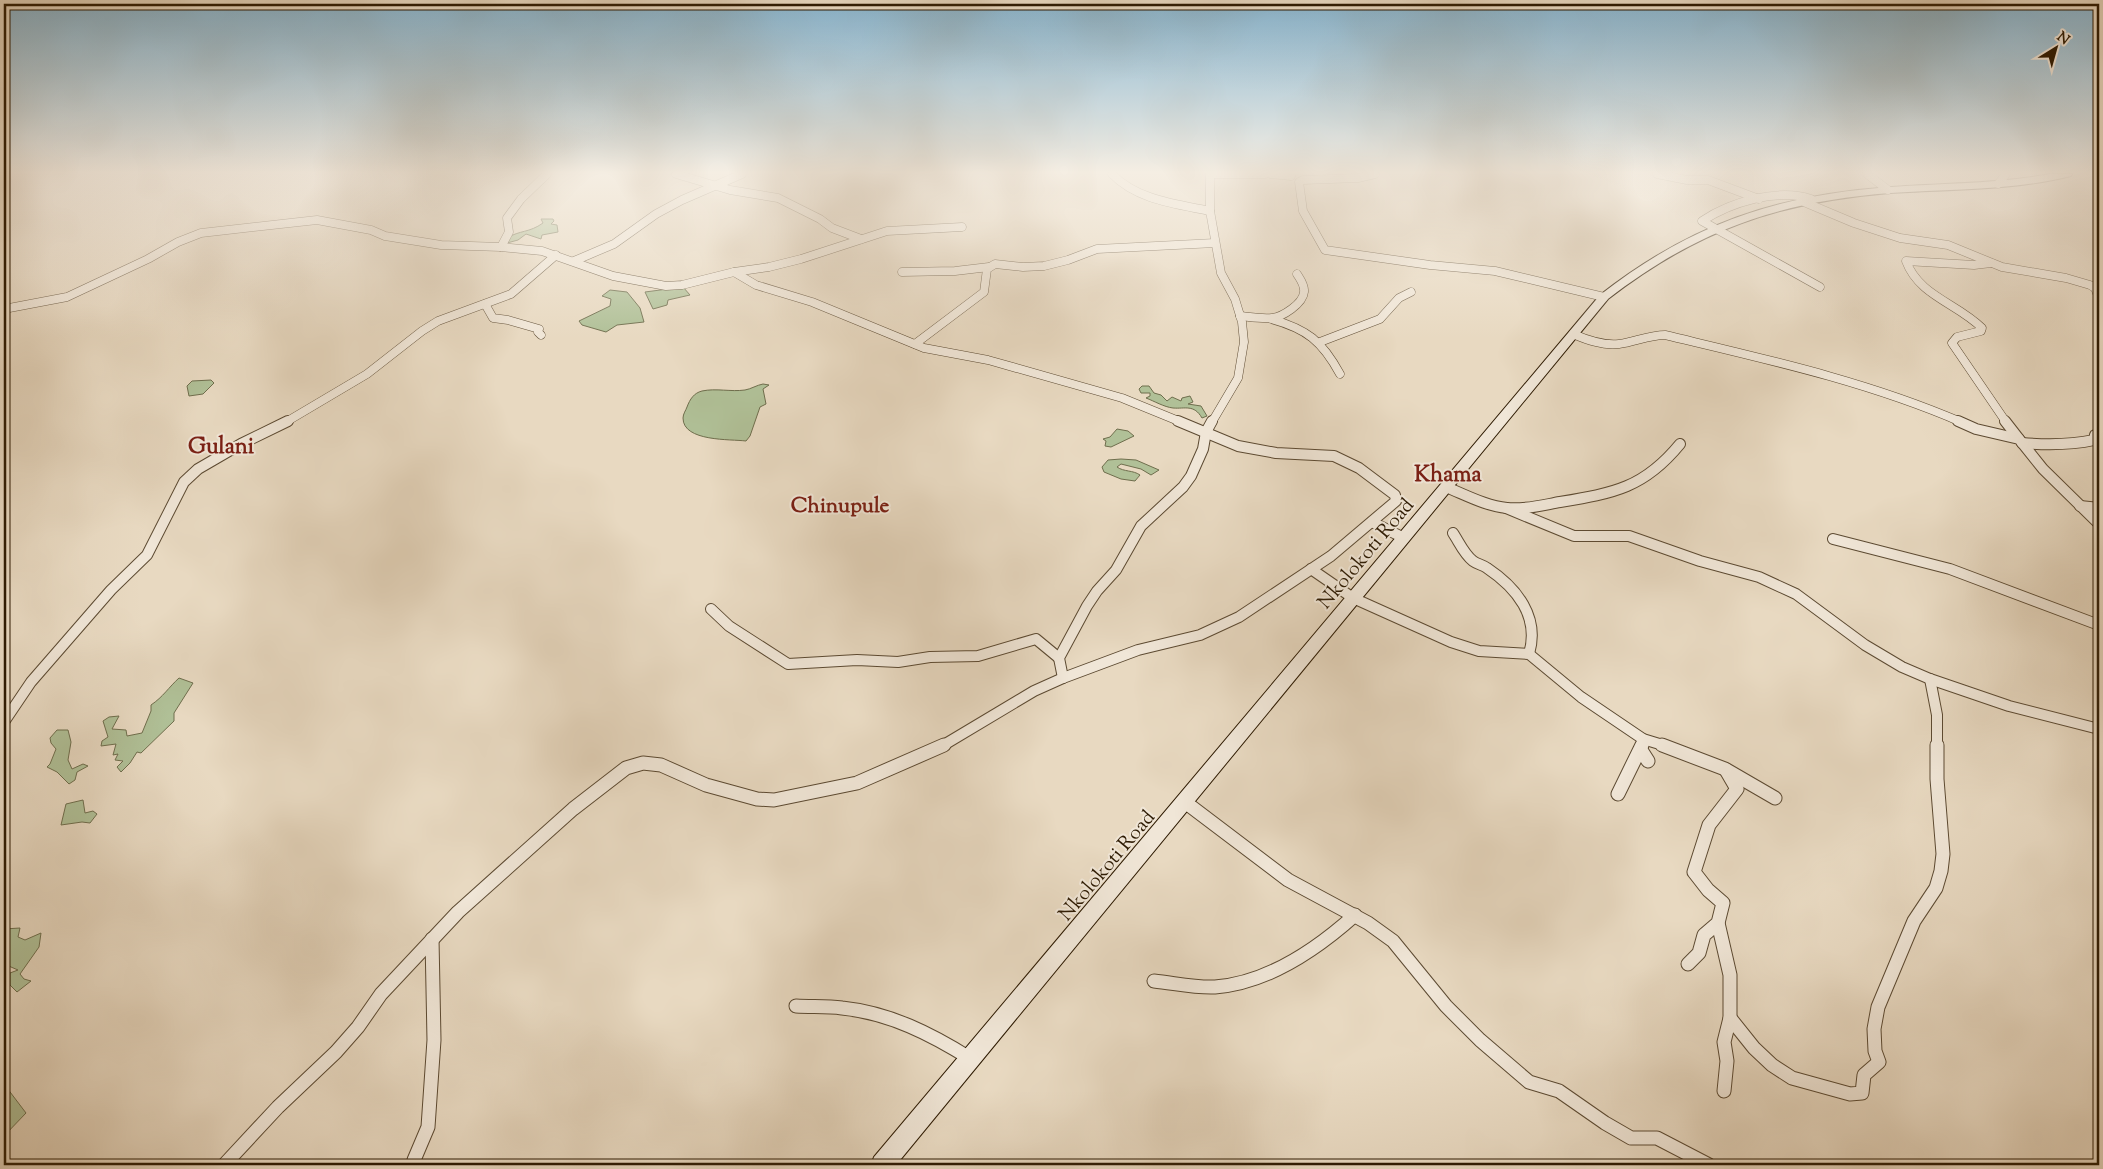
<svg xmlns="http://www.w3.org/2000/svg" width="2103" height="1169" font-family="'Sorts Mill Goudy',serif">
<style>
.green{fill:#b0c097;stroke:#6f6e4d}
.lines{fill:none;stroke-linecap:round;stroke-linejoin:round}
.street-far2-casing{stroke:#5c4a32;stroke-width:9}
.street-far1-casing{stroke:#5c4a32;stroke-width:12}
.street-casing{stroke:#5c4a32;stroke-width:15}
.secondary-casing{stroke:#2e1b03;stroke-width:2}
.street-far2{stroke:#f0e6d7;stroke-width:8}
.street-far1{stroke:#f0e6d7;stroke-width:10}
.street{stroke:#f0e6d7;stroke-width:13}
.secondary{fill:#f0e6d7;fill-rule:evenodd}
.labels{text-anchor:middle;stroke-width:4;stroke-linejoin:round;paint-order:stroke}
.street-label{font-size:20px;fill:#2e1b03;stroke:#f0e6d7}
.neighbourhood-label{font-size:21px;font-weight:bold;fill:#7a1f14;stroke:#f0e6d7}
.quarter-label{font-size:22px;font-weight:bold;fill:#7a1f14;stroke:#f0e6d7}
</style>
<rect width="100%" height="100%" fill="#e8d9c1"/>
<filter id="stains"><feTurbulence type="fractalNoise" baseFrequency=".004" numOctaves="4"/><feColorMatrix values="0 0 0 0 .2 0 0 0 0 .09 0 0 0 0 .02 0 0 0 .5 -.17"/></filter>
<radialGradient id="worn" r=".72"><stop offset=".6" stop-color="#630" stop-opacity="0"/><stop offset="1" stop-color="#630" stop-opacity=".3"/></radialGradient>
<g class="green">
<path d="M 541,219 L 553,219 L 554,221 L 551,224 L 557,225 L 558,232 L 542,235 L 541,239 L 526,234 L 518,240 L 507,243 L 507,238 C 520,230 529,233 543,223 Z"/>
<polygon points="683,287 690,295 668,300 667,305 653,309 645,292"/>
<polygon points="610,290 627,292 640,308 644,322 617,325 606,332 582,325 579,321 610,306 611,299 602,296"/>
<polygon points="211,380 214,383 203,394 189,396 187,386 192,381"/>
<path d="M 763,384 L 769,385 L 763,389 L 766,404 L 760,407 L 750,436 L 746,441 C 731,439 683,442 683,418 C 683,414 686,410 687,407 C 690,399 694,393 702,391 C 716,388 731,392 745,390 C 751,389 757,385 763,384 Z"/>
<path d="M 1142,386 L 1149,386 L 1154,393 L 1161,395 L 1167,401 L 1172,397 L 1181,401 L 1182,398 L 1190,396 L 1193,402 L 1188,404 L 1201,406 L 1207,416 L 1202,418 C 1194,404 1185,409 1173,408 C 1164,407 1154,401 1146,398 L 1150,396 L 1150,393 L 1141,393 L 1139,389 Z"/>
<polygon points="1117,429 1128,431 1134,436 1111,447 1105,446 1106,441 1103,439 1110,437"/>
<path d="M 1121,459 L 1136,460 L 1159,470 L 1151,475 L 1141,469 L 1121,464 L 1117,467 C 1124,472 1133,470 1140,475 L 1135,481 L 1121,479 L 1104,472 L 1102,467 L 1108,460 Z"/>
<path d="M 179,678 L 193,683 L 174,713 L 174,721 L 141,753 L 137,752 L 130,763 L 121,772 L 117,767 L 123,761 L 115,760 L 118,754 L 113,755 L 116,744 L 101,746 L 102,741 L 108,737 L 103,721 L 109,717 L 119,716 L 112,729 L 126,730 L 127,736 L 142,733 L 151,711 L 151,705 C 163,697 169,687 179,678 Z"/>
<polygon points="57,730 68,730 71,742 68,760 72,769 83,764 88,766 77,772 75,780 69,784 57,772 47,767 50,764 56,749 51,743 50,738"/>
<polygon points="83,800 85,813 93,811 97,814 90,823 82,822 61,825 66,804"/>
<polygon points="20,928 18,937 25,940 41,933 39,947 20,974 24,979 31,981 17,992 10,985 10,973 18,970 4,964 4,929"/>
<polygon points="4,1084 26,1113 4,1136"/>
</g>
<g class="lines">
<defs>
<g id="street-far2">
<polyline points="676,174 730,190 778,198 820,219 832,228 861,239"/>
<path d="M 1112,174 C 1137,200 1176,204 1210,211"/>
<polyline points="1210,174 1265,174"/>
<polyline points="1210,174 1210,211 1221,273 1235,299 1242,322 1244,342 1238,378 1212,422"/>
<polyline points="1270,174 1291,176"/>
<polyline points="1375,174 1358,178 1303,180 1299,182 1303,211 1325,250 1430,265 1495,271 1604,297"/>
<polyline points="1657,174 1687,180 1708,180 1759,199"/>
<polyline points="1867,174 1888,190"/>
<polyline points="1998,184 2006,174"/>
<path d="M 1811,199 C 1777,188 1731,202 1702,221 L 1820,287"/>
<polyline points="1804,202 1854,223 1900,238 1948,245 2002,267 2066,278 2090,285 2095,288 2099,298"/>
<polyline points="501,247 509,232 507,218 521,199 547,174"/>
<polyline points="574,261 614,244 656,214 682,200 742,174"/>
<path d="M 1991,263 L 1974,265 L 1906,261 C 1919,296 1957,303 1982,328 L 1981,331 L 1957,337 L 1952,343 L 2006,422"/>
<polyline points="734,272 756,285 812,302 924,348 988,360 1122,398 1181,422"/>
<polyline points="902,272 955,271 989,267"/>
<polyline points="485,304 493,318 508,320 539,329 538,332 541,335"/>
<polyline points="4,309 67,297 148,259 178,242 201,233 317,220 371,230 385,236 441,245 501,247 542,251 613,276 666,286 682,285 734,272 769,267 801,259 887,231 962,227"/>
<path d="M 1240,316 C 1250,317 1261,319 1272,318 C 1282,317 1303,304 1304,292 C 1305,285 1300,279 1297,274"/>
<path d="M 1271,319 C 1307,329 1322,341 1340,374"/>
<path d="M 1573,334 C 1587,340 1603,346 1619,344 C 1635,342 1649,335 1665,335 C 1765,359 1866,381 1961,422"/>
<polyline points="1320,342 1380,319 1399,298 1411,292"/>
<polyline points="915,344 984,292 987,269 995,264 1023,267 1044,266 1068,260 1097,249 1215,243"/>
<polyline points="286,422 367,374 422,331 438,321 511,294 556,255"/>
</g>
<g id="street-far1">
<polyline points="1958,421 1976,429 2019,439 2043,469 2099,524"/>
<polyline points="2005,421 2019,439"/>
<path d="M 2022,443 C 2046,445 2071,445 2094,440 L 2095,435 L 2099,434"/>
<path d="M 1446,487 C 1466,495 1486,506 1507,508 C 1525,510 1543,505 1560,502 C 1614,493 1644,488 1680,444"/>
<polyline points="2080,506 2099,508"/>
<polyline points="1506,508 1574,536 1629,536 1700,561 1759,577 1796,594 1865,645 1902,667 1930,679 2009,706 2099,729"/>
<polyline points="1372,522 1402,537"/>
<path d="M 1453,533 C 1459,542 1464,554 1473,561 C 1477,564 1483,565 1487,568 C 1517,588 1540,617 1529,654"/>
<polyline points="1833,539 1950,569 2099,625"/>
<polyline points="1311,569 1353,598 1451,642 1479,651 1529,654 1581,697 1643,739 1666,746"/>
<polyline points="711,609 729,626 788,664 857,660 898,662 930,657 978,656 1036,639 1059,658"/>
<polyline points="1063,678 1059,658 1087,606 1097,591 1116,570 1141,526 1183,487 1191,476 1203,449 1206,432 1212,421"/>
<polyline points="1930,679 1937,715 1937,746"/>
<polyline points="4,722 31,682 111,590 147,555 184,482 198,469 241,444 288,421"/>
<polyline points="942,746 1034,691 1063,678 1138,650 1200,635 1239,617 1331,556 1396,501 1395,495 1359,468 1334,456 1276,453 1238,446 1178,421"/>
<polyline points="1642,746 1643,739"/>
</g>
<g id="street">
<polyline points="1662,745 1725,769 1775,798"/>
<polyline points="1641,750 1648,761"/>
<polyline points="1618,794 1642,745"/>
<polyline points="1185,802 1288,880 1368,923 1393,941 1446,1006 1480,1040 1529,1082 1559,1091 1605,1123 1631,1138 1657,1138 1709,1165"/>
<polyline points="1718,923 1730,975 1730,1018 1724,1042 1727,1061 1724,1091"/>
<polyline points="1688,964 1699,953 1704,935 1718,923 1723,903 1708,890 1694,872 1709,825 1737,789 1726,770"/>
<path d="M 1154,981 C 1174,983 1195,988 1215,987 C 1268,983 1316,950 1355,915"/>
<path d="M 796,1006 C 811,1007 827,1006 842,1008 C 890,1013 931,1034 971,1059"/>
<polyline points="1730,1018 1754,1048 1772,1065 1792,1078 1850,1094 1862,1093 1864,1075 1879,1062 1875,1051 1874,1029 1878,1007 1914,921 1936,888 1941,871 1943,854 1937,779 1937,745"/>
<polyline points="224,1165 278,1107 336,1052 358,1027 381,994 458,912 573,809 626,768 643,763 661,765 706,785 757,799 774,800 857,783 944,745"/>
<polyline points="414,1165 414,1160 428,1127 434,1040 432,939"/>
</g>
<path id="secondary" d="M 2050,174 L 2072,174 L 2071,176 C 2012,191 1950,189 1890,193 C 1778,202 1697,230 1608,299 L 896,1165 L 871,1165 L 874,1157 L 1600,295 C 1691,224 1776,195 1891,187 C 1943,183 1997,184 2050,174 Z"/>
</defs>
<use href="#street-far2" class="street-far2-casing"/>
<use href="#street-far1" class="street-far1-casing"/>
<use href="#street" class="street-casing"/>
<use href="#secondary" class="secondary-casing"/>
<use href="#street-far2" class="street-far2"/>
<use href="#street-far1" class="street-far1"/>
<use href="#street" class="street"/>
<use href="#secondary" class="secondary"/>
</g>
<linearGradient id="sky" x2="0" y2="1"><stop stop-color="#88b6d1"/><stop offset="0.51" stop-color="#f5eee3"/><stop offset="1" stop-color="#f5eee3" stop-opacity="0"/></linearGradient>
<rect width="2103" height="338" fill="url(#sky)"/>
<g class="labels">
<g class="street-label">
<text transform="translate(1365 553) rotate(-50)" y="7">Nkolokoti Road</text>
<text transform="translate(1106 865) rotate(-50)" y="7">Nkolokoti Road</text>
</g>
<g class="neighbourhood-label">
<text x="840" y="512">Chinupule</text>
</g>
<g class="quarter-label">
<text x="221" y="453">Gulani</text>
<text x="1448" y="481">Khama</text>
</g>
</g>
<rect width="2103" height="1169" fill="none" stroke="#e8d9c1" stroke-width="20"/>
<rect x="5" y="5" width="2093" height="1159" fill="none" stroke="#2e1b03" stroke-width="2.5"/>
<rect x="10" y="10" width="2083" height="1149" fill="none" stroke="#2e1b03"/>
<g transform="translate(2056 48) rotate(37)" stroke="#f0e6d7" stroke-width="4" paint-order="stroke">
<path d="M0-4L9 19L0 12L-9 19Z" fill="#2e1b03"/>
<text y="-8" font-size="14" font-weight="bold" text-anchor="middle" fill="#2e1b03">N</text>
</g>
<rect width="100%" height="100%" filter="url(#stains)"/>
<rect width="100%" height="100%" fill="url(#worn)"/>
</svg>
